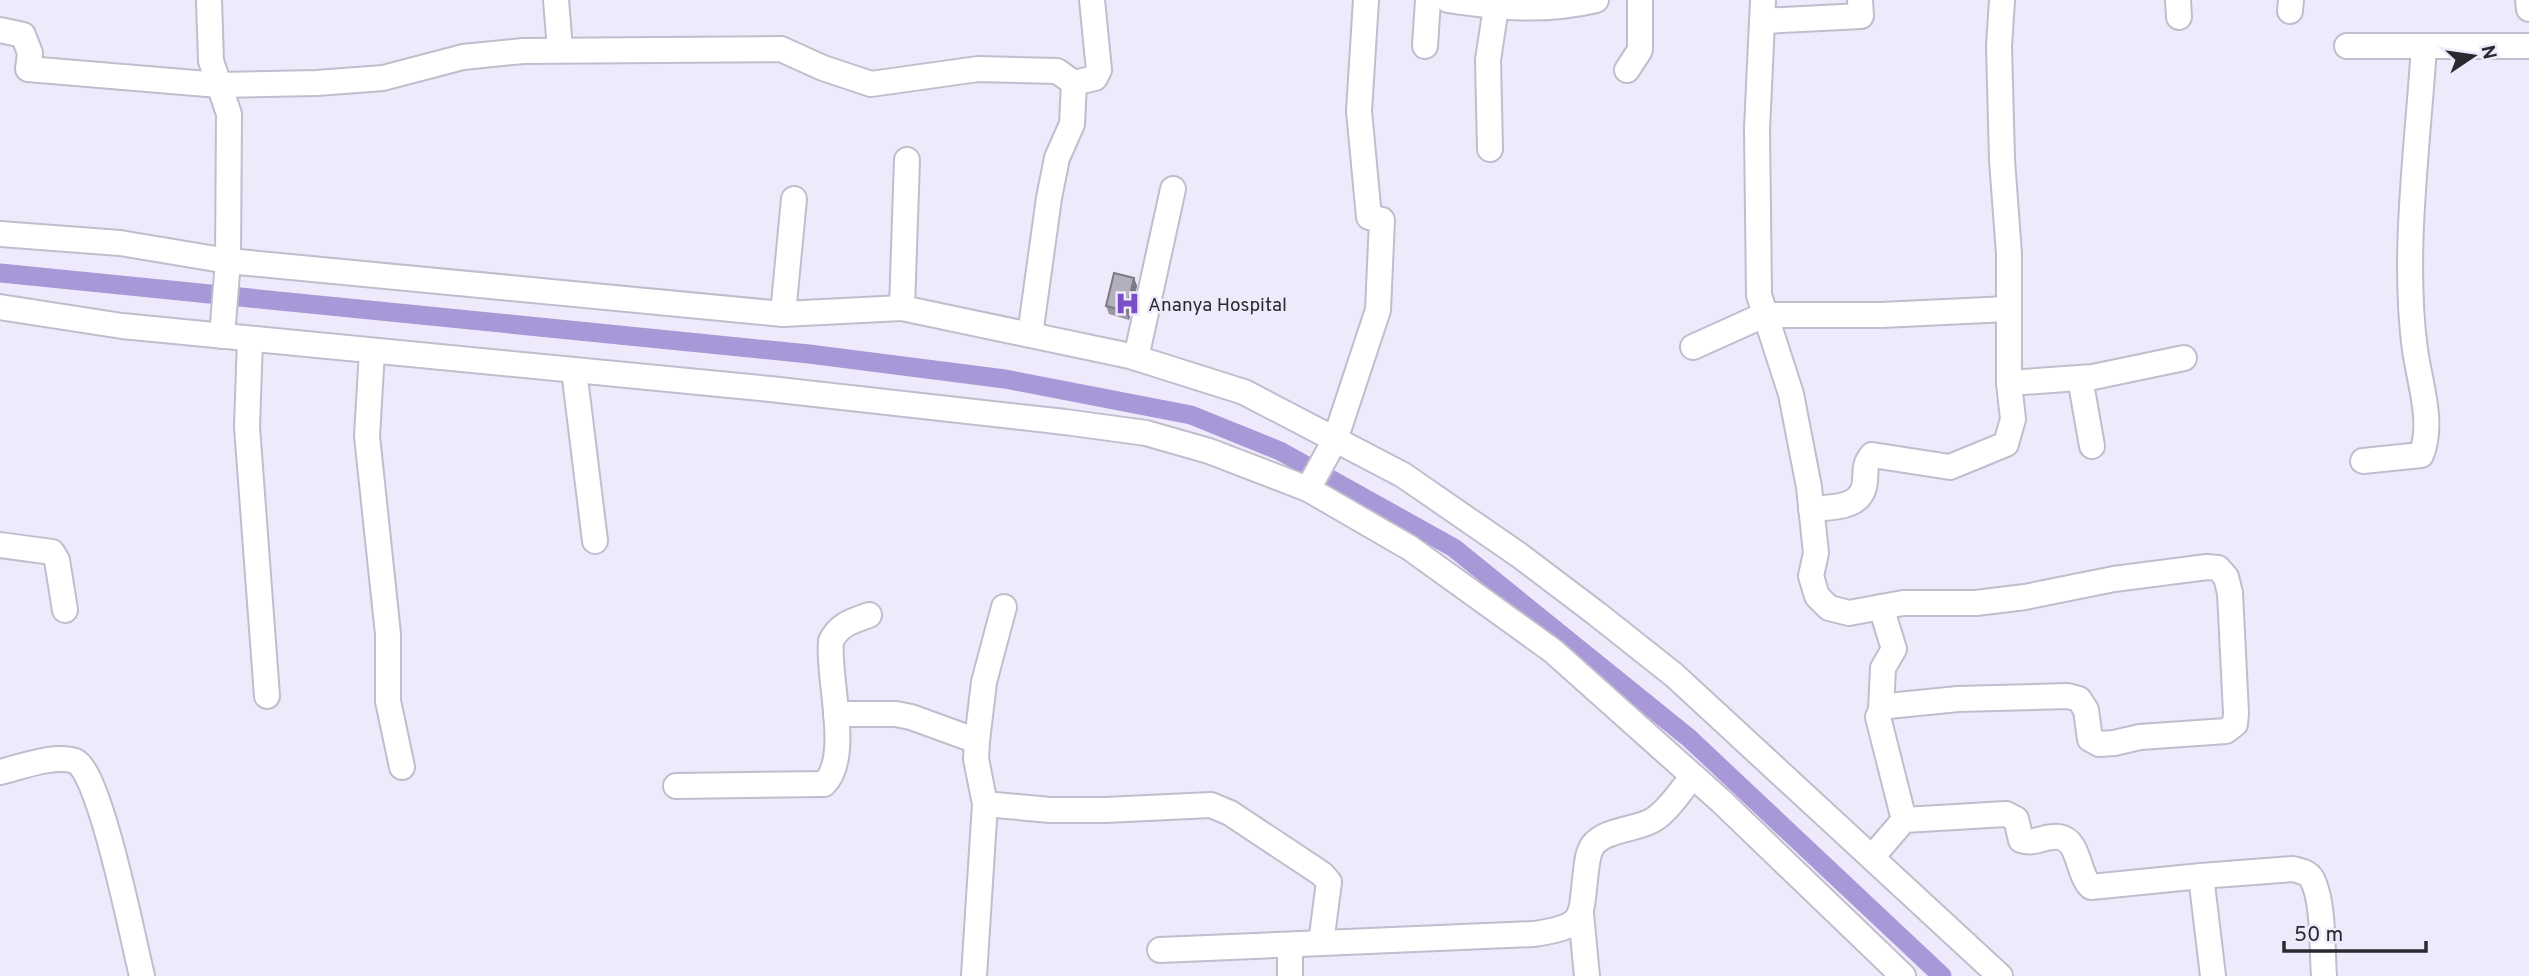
<svg xmlns="http://www.w3.org/2000/svg" width="2529" height="976" font-family="Overpass,sans-serif">
<style>
.lines{fill:none;stroke-linecap:round;stroke-linejoin:round}
.canal{stroke:#a898d7;stroke-width:19}
.minor-casing{stroke:#c0bdcd;stroke-width:28}
.minor{stroke:#fff;stroke-width:24}
.wall{fill:#9a96a4}
.shaded-wall{fill:#7d7a86}
.building{fill:#b3afbf;stroke:#7d7a86;stroke-width:2}
.labels{text-anchor:middle;stroke-width:5;stroke-linejoin:round;paint-order:stroke}
.poi-label{font-size:19px;fill:#2a292f;stroke:#eeeafb;text-anchor:start}
</style>
<rect width="100%" height="100%" fill="#eeeafb"/>
<g class="lines">
<polyline class="canal" points="0,273 809,354 1005,379 1191,415 1280,451 1454,548 1689,738 1942,976"/>
<defs>
<g id="minor">
<polyline points="209,0 211,61 229,114 228,261 222,336"/>
<polyline points="556,0 560,49"/>
<path d="M 1448,0 C 1499,8 1545,12 1596,0"/>
<polyline points="1763,0 1757,129 1759,295 1791,394 1809,487 1816,553 1811,576 1817,596 1829,608 1849,613 1903,603 1976,603 2025,597 2114,579 2207,567 2218,568 2226,577 2230,593 2236,713 2235,724 2226,731 2140,737 2114,743 2099,744 2090,739 2086,710 2079,699 2068,696 1958,699 1888,706 1881,710 1878,717 1904,820"/>
<polyline points="2178,0 2179,17"/>
<polyline points="2528,0 2529,9"/>
<polyline points="2290,11 2291,0"/>
<polyline points="1763,21 1861,16 1860,0"/>
<polyline points="0,30 23,35 30,53 28,69 219,85 317,83 383,78 463,57 523,51 781,49 823,68 871,84 978,69 1057,71 1074,83"/>
<polyline points="1425,46 1428,0"/>
<polyline points="2347,46 2529,46"/>
<polyline points="1627,70 1640,50 1640,0"/>
<polyline points="1490,149 1488,60 1496,7"/>
<polyline points="0,234 120,243 228,261 783,314 902,308 1130,356 1244,392 1403,475 1519,555 1597,614 1674,675 2000,976"/>
<polyline points="0,307 122,326 770,389 1065,422 1146,433 1209,451 1308,489 1410,548 1553,651 1721,801 1903,976"/>
<polyline points="902,308 907,160"/>
<polyline points="783,314 794,199"/>
<polyline points="1030,335 1049,198 1057,158 1072,124 1074,83 1095,78 1099,70 1092,0"/>
<polyline points="250,339 247,427 267,696"/>
<polyline points="1693,347 1764,315 1881,315 2008,309"/>
<polyline points="372,351 367,436 388,634 388,701 402,767"/>
<polyline points="1136,358 1173,189"/>
<polyline points="574,370 595,541"/>
<polyline points="2080,378 2092,446"/>
<polyline points="2009,383 2093,377 2184,358"/>
<path d="M 2363,461 L 2421,455 C 2434,424 2420,384 2415,350 C 2402,253 2418,144 2424,46"/>
<polyline points="1308,489 1335,440 1378,310 1382,220 1369,217 1359,111 1366,0"/>
<path d="M 1811,509 C 1833,507 1863,509 1865,481 C 1866,469 1864,465 1872,455 L 1950,467 L 2006,444 L 2013,419 L 2009,383 L 2009,254 L 2002,160 L 1999,46 L 2002,0"/>
<polyline points="0,545 52,552 57,560 65,610"/>
<polyline points="1881,710 1883,668 1894,649 1881,607"/>
<polyline points="836,714 896,714 911,717 977,741"/>
<path d="M 0,772 C 21,767 54,754 75,761 C 100,770 134,944 142,976"/>
<path d="M 676,786 L 824,784 C 852,757 827,678 831,641 C 839,624 853,621 869,615"/>
<polyline points="985,804 1050,810 1105,810 1211,805 1230,813 1322,874 1329,882 1321,943"/>
<path d="M 1873,856 L 1904,820 L 2006,814 L 2016,819 L 2021,840 C 2035,845 2045,835 2059,837 C 2080,840 2077,874 2091,887 L 2201,876 L 2213,976"/>
<path d="M 2201,876 L 2293,869 C 2301,871 2308,872 2312,879 C 2324,901 2322,951 2324,976"/>
<polyline points="1581,914 1587,976"/>
<path d="M 1160,950 L 1534,934 C 1587,926 1580,919 1586,871 C 1587,862 1588,852 1593,845 C 1606,829 1636,830 1653,820 C 1669,810 1681,790 1693,776"/>
<polyline points="974,976 985,804 976,759 977,741 984,682 1004,607"/>
<polyline points="1290,976 1290,945"/>
</g>
</defs>
<use href="#minor" class="minor-casing"/>
<use href="#minor" class="minor"/>
</g>
<polygon class="wall" points="1134,278 1137,286 1129,320 1109,314 1106,306"/>
<polygon class="shaded-wall" points="1134,278 1137,286 1129,320 1126,311"/>
<polygon class="building" points="1114,273 1134,278 1126,311 1106,306"/>
<defs>
<symbol id="hospital-bare" viewBox="-9 -9 18 18"><path d="M-5-5h3v3.5h4V-5h3V5h-3V1.5h-4V5h-3Z" fill="#794fc8" stroke="#eeeafb" stroke-width="2.5" paint-order="stroke"/></symbol>
</defs>
<g fill-rule="evenodd">
<use href="#hospital-bare" x="1110" y="286" width="35" height="35"/>
</g>
<g class="labels">
<g class="poi-label">
<text x="1148" y="311">Ananya Hospital</text>
</g>
</g>
<g transform="translate(2473 56) rotate(77)" stroke="#eeeafb" stroke-width="5" paint-order="stroke">
<path d="M0-5L12 26L0 18L-12 26Z" fill="#2a292f"/>
<text y="-10" font-size="19" font-weight="bold" text-anchor="middle" fill="#2a292f">N</text>
</g>
<path d="M2284 941v10h142v-10" fill="none" stroke="#2a292f" stroke-width="3.5"/>
<text x="2294" y="941" font-size="21" fill="#2a292f" stroke="#eeeafb" stroke-width="5" paint-order="stroke">50 m</text>
</svg>
